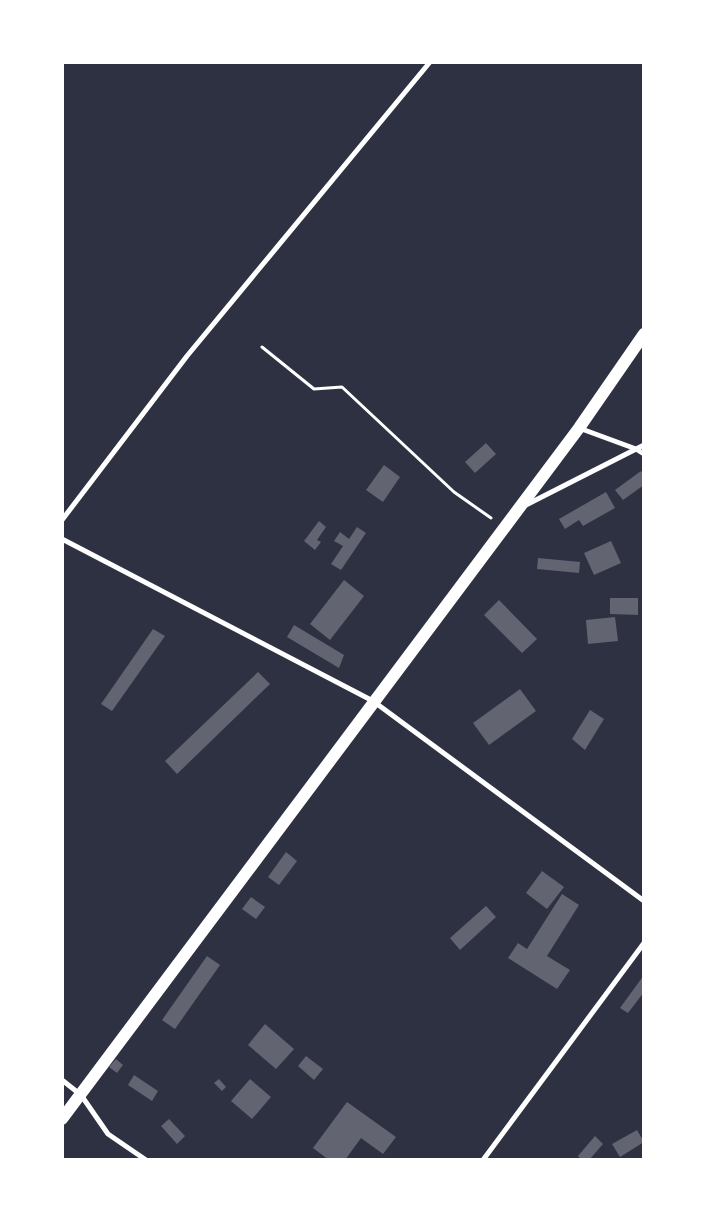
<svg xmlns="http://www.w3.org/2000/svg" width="706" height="1222" font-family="'Roboto Condensed',sans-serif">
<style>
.building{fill:#626471}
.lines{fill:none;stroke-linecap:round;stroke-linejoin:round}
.path{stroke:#fff;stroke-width:3}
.minor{stroke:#fff;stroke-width:5}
.primary{stroke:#fff;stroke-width:12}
</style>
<rect width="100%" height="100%" fill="#2d3142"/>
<g class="building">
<polygon points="486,443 496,454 475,473 465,462"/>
<polygon points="384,465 400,477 383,502 366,490"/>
<polygon points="641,471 644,475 644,485 623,500 615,490"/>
<polygon points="606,492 615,508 583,526 579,520 565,529 559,519"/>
<polygon points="319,521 326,527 317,540 321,542 315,550 304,541"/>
<polygon points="357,527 366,533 341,570 331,564 343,546 334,541 340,532 349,539"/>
<polygon points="611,541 621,563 594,575 584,553"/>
<polygon points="538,558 580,562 579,573 537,569"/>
<polygon points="344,580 364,596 330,640 310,624"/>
<polygon points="610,598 638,598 638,615 610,614"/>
<polygon points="499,600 537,639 522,653 484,615"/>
<polygon points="615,617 618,641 588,644 586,620"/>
<polygon points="294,625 344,655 339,668 287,637"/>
<polygon points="153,629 165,636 112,711 101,704"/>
<polygon points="258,672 270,684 177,774 165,761"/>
<polygon points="520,689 536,711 489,745 473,723"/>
<polygon points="590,710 604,719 585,750 572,739"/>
<polygon points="286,852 297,861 279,885 268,877"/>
<polygon points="542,871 564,887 547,909 526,893"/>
<polygon points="562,894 579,905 547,956 570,970 557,989 508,958 518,943 527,949"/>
<polygon points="251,897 265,907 256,919 242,909"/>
<polygon points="486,906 496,917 460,950 450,938"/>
<polygon points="207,956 220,965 175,1029 162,1020"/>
<polygon points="644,975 644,992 628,1013 620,1008"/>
<polygon points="265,1024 294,1049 276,1069 248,1045"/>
<polygon points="306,1056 323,1069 314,1080 298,1066"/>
<polygon points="116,1059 123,1065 117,1073 109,1067"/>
<polygon points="134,1075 158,1091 152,1101 128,1085"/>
<polygon points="219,1079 226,1087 222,1091 214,1083"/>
<polygon points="250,1079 271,1097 252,1119 231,1101"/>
<polygon points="347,1102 396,1137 383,1154 361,1138 345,1160 329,1160 313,1148"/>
<polygon points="169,1119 185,1136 177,1144 161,1126"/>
<polygon points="637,1130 644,1142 620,1157 612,1144"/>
<polygon points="595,1136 603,1144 589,1160 581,1160 578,1156"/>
</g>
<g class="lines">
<polyline class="path" points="262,347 314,389 342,387 454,492 491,518"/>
<g class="minor">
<polyline points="579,428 636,449 644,454"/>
<polyline points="526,505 644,445"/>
<polyline points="62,520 187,356 430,62"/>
<polyline points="62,539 373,701 644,901"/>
<polyline points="62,1080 81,1095 108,1134 146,1160"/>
<polyline points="483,1160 644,943"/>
</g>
<polyline class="primary" points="62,1119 579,428 644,334"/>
</g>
<rect width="706" height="1222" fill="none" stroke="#ffffff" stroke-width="128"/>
</svg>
